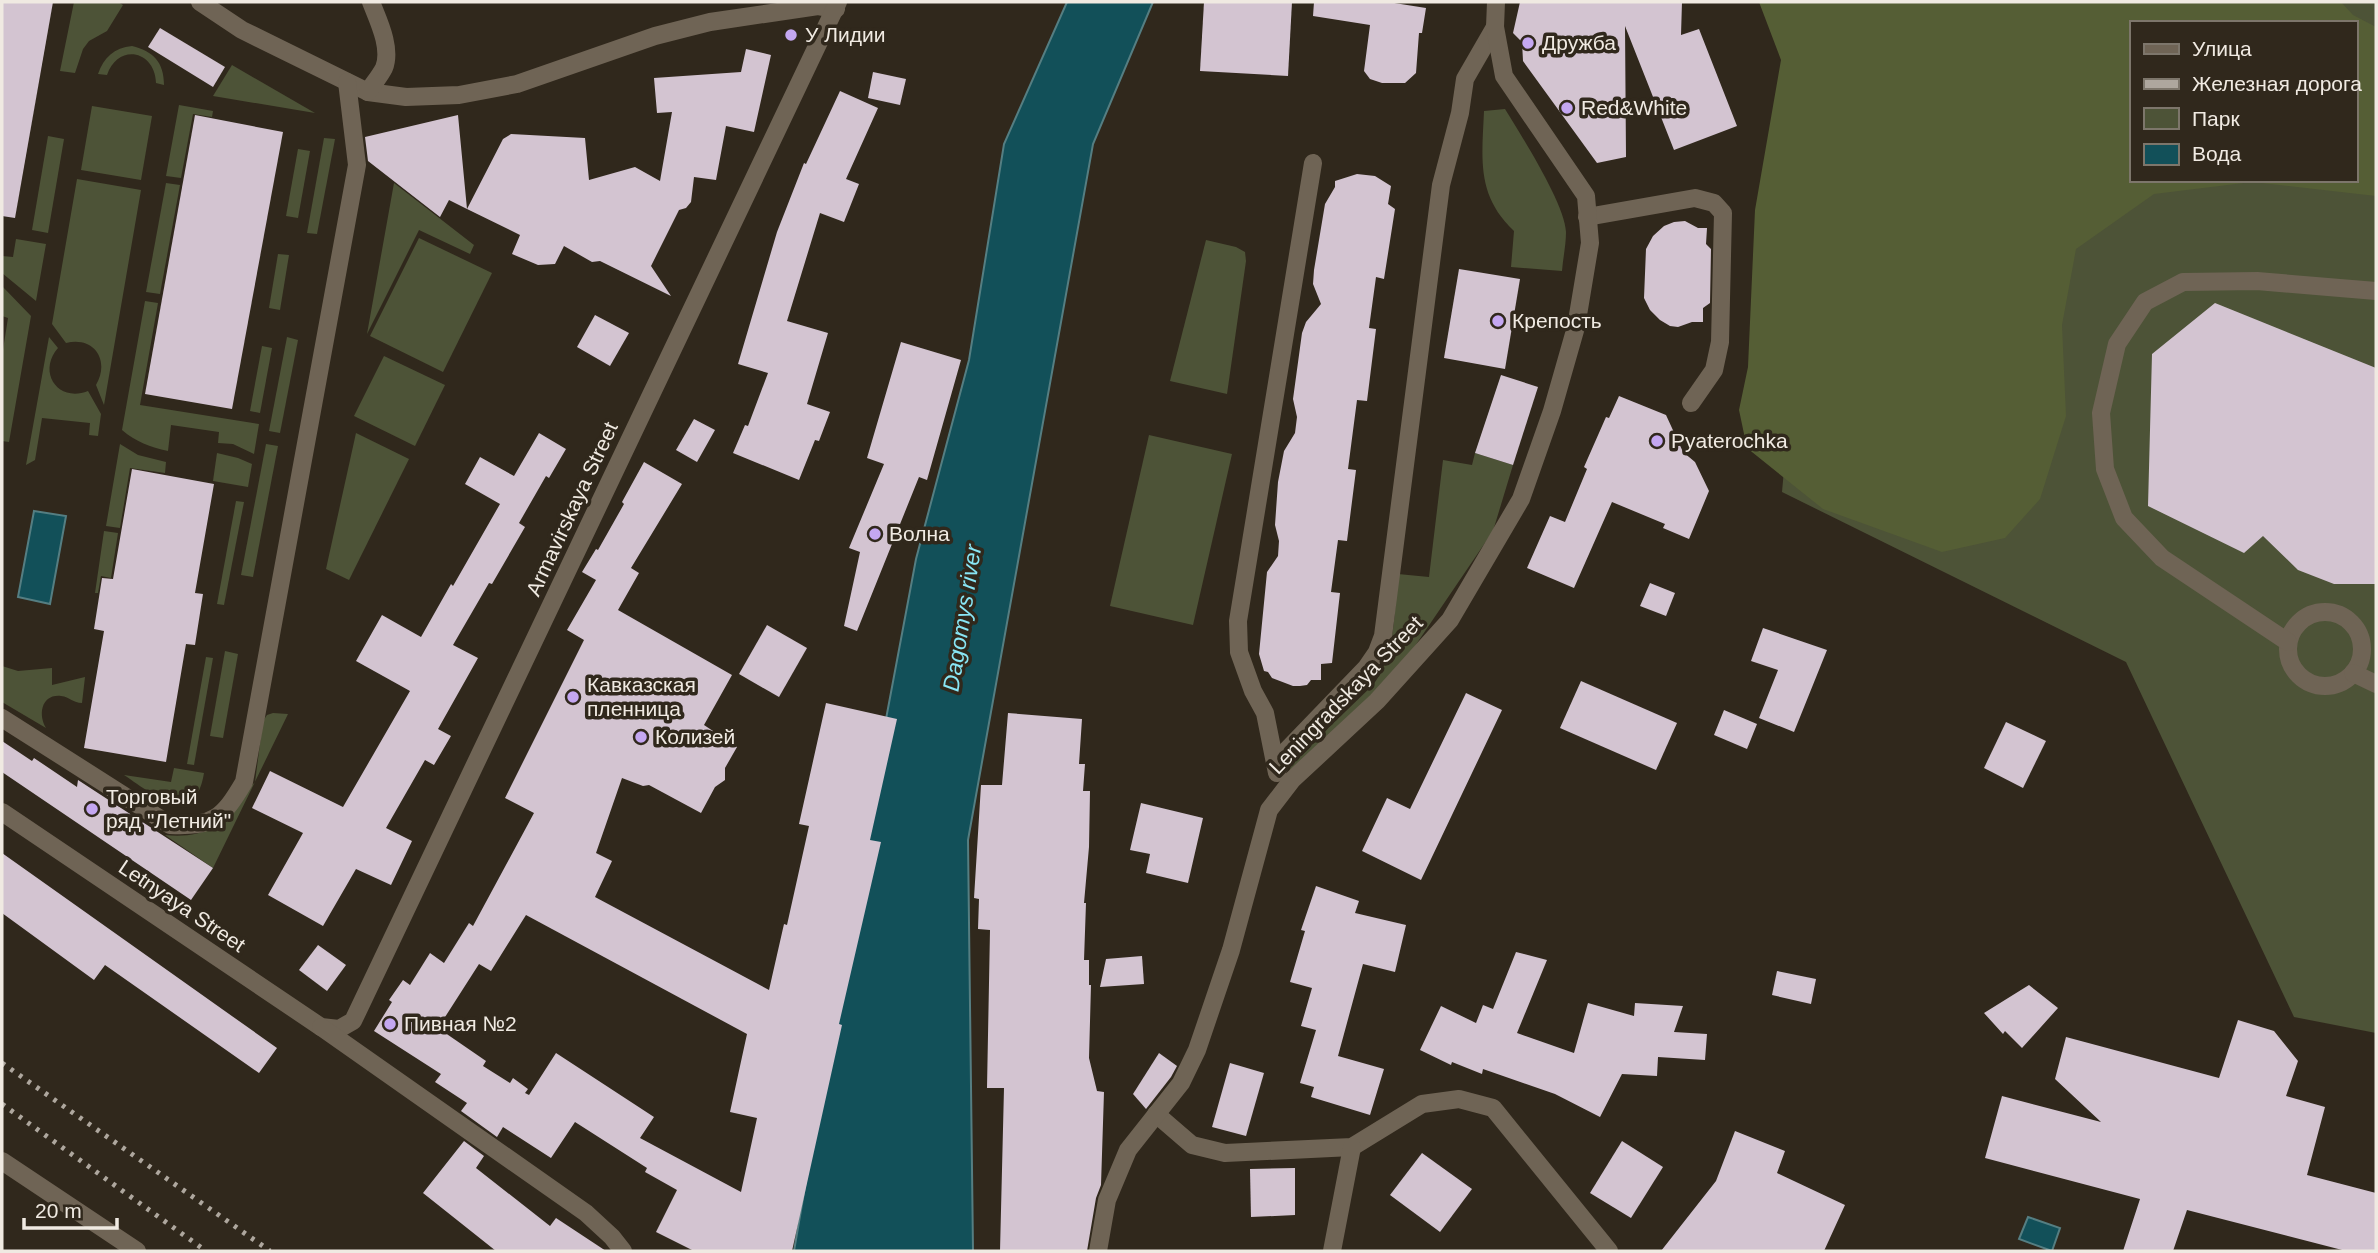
<svg xmlns="http://www.w3.org/2000/svg" width="2378" height="1253" font-family="Arial,sans-serif">
<style>
.green{fill:#4d5337;fill-rule:evenodd}
.forest{fill:#555e35;fill-rule:evenodd}
.water{fill:#125059;stroke:#557e82;stroke-width:2}
.building{fill:#d3c4d1;fill-rule:evenodd}
.lines{fill:none;stroke-linecap:round;stroke-linejoin:round}
.minor{stroke:#6f6455;stroke-width:18}
.rail{stroke:#aea79e;stroke-width:5;stroke-dasharray:3.5 7;stroke-linecap:butt}
.poi-dot{fill:#c4a7f1;stroke:#30281c;stroke-width:2.5}
.labels{text-anchor:middle;stroke-width:7;stroke-linejoin:round;paint-order:stroke}
.poi-label{font-size:21px;fill:#f0eae2;stroke:#30281c;text-anchor:start}
.street-label{font-size:21px;fill:#f0eae2;stroke:#30281c}
.water-label{font-size:23px;font-style:italic;fill:#88e6f5;stroke:#30281c}
</style>
<rect width="100%" height="100%" fill="#30281c"/>
<g class="green">
<polygon points="74,2 118,2 123,5 107,31 89,41 83,49 75,73 60,71"/>
<path d="M 1824,2 L 2376,2 L 2376,1033 L 2294,1017 L 2126,662 L 1782,492 L 1825,10 ZM 2131,23 L 2355,23 L 2355,180 L 2131,180 Z"/>
<path d="M 132,46 C 153,51 164,62 164,85 L 156,83 C 155,50 118,43 107,75 L 98,74 C 104,57 114,48 132,46 Z"/>
<polygon points="232,65 315,113 213,96"/>
<polygon points="179,105 213,111 212,117 193,114 181,178 166,176"/>
<polygon points="92,106 152,116 141,180 81,170"/>
<path d="M 1505,109 C 1521,135 1565,204 1566,232 C 1566,245 1563,258 1562,271 L 1511,267 L 1514,231 C 1476,195 1482,159 1484,111 Z"/>
<polygon points="48,136 64,139 48,233 32,230"/>
<polygon points="324,138 335,139 317,234 307,233"/>
<polygon points="298,149 310,151 298,218 286,216"/>
<path d="M 77,179 L 141,190 L 104,405 L 96,385 C 110,361 95,336 66,343 L 52,324 Z"/>
<polygon points="166,183 180,185 160,294 146,292"/>
<polygon points="394,183 474,245 470,254 419,230 367,334"/>
<polygon points="419,238 492,273 443,372 370,336"/>
<polygon points="16,239 46,244 36,301 2,273 2,256 13,257"/>
<polygon points="1206,240 1236,247 1245,252 1246,261 1227,394 1170,381"/>
<polygon points="278,254 289,255 280,310 269,308"/>
<polygon points="2,286 31,316 9,442 2,441 2,356 8,318 2,316"/>
<path d="M 145,301 L 158,303 L 140,405 L 259,424 L 254,454 L 233,444 L 218,443 L 219,432 L 171,425 L 168,451 C 150,447 136,442 122,430 Z"/>
<path d="M 49,337 L 58,348 C 37,372 58,403 88,391 L 101,414 L 98,436 L 89,435 L 90,423 L 42,418 L 35,460 L 26,465 Z"/>
<polygon points="287,337 298,340 280,433 269,431"/>
<polygon points="262,346 272,348 260,413 250,411"/>
<polygon points="384,356 445,385 415,446 354,416"/>
<polygon points="356,433 409,459 349,580 326,569"/>
<polygon points="1149,435 1232,454 1193,625 1110,606"/>
<polygon points="120,444 138,455 166,462 165,473 130,468 120,528 106,526"/>
<polygon points="266,444 278,446 253,577 241,575"/>
<polygon points="217,453 238,458 252,464 248,487 213,481"/>
<path d="M 1475,453 L 1513,465 L 1493,531 L 1396,674 L 1289,772 L 1292,763 L 1373,685 C 1396,655 1394,611 1398,574 L 1429,577 L 1443,460 L 1472,465 Z"/>
<polygon points="236,501 244,502 224,605 217,604"/>
<polygon points="104,531 118,533 111,578 101,576 98,593 95,593"/>
<polygon points="225,651 238,654 223,738 210,736"/>
<polygon points="206,657 213,658 194,765 187,764"/>
<path d="M 2,666 L 18,671 L 52,668 L 52,685 L 85,677 L 82,703 C 73,703 70,697 61,696 C 41,694 38,715 46,728 L 2,702 Z"/>
<path d="M 273,713 L 288,714 L 213,868 L 165,835 C 183,837 200,835 216,826 L 255,782 L 263,721 L 267,715 Z"/>
<path d="M 174,768 L 204,773 C 195,830 151,793 124,775 L 171,782 Z"/>
</g>
<path class="forest" d="M 1759,2 L 2341,2 L 2353,15 L 2376,27 L 2376,196 L 2252,182 L 2154,194 L 2076,249 L 2062,325 L 2066,416 L 2040,499 L 2005,538 L 1942,552 L 1823,509 L 1747,448 L 1739,410 L 1748,367 L 1755,210 L 1781,60 ZM 2131,23 L 2355,23 L 2355,180 L 2131,180 Z"/>
<g class="water">
<polygon points="1067,2 1153,2 1093,144 968,840 973,1251 794,1251 874,783 916,559 969,360 1004,144"/>
<polygon points="34,511 66,516 50,604 18,597"/>
<polygon points="2028,1217 2060,1228 2052,1251 2019,1239"/>
</g>
<g class="building">
<polygon points="2,2 53,2 15,218 2,216"/>
<polygon points="1204,2 1292,2 1288,76 1200,71"/>
<polygon points="1314,2 1388,2 1426,8 1422,33 1419,33 1416,73 1405,83 1382,83 1370,79 1364,71 1370,25 1313,16"/>
<polygon points="1520,2 1682,2 1681,35 1699,29 1737,126 1674,150 1625,26 1626,157 1597,163 1523,61 1522,42 1513,33"/>
<polygon points="160,28 225,67 213,87 148,47"/>
<polygon points="746,49 771,55 754,132 726,126 716,180 694,177 691,202 686,208 679,210 651,266 671,296 600,261 592,262 564,246 555,264 538,265 512,254 520,235 467,209 503,139 511,134 585,138 589,180 635,167 660,181 672,112 657,113 654,78 741,72"/>
<polygon points="873,72 906,79 900,105 868,98"/>
<polygon points="840,91 878,108 846,179 859,184 844,222 820,213 787,321 828,333 807,404 830,412 819,441 815,440 799,480 733,453 745,425 748,426 768,373 738,364 777,232 804,163 806,164"/>
<polygon points="195,115 283,132 232,409 145,394"/>
<polygon points="458,115 467,209 449,200 440,217 368,161 365,137"/>
<polygon points="1357,174 1375,176 1391,186 1388,204 1395,209 1384,279 1376,277 1369,328 1376,329 1367,401 1357,400 1348,469 1356,470 1347,541 1338,540 1331,592 1340,593 1332,663 1321,664 1321,680 1311,680 1307,685 1300,686 1293,686 1272,678 1268,672 1264,671 1259,654 1267,572 1278,556 1279,541 1275,525 1278,482 1284,451 1295,433 1297,417 1293,399 1302,333 1306,322 1321,304 1313,284 1314,270 1325,204 1335,187 1335,181"/>
<polygon points="1685,221 1698,228 1707,228 1706,244 1711,249 1710,303 1703,308 1703,322 1692,322 1678,327 1670,326 1660,320 1650,310 1644,298 1646,249 1653,236 1664,226 1674,222"/>
<polygon points="1459,269 1520,279 1505,369 1444,358"/>
<polygon points="2215,303 2376,368 2376,584 2334,584 2298,570 2263,536 2244,553 2148,506 2152,354"/>
<polygon points="595,315 629,333 610,366 577,347"/>
<polygon points="901,342 961,360 927,480 919,477 857,631 844,626 860,552 849,548 884,464 867,458"/>
<polygon points="1501,375 1538,387 1513,465 1475,453"/>
<polygon points="1619,396 1666,415 1683,452 1695,462 1709,491 1689,539 1663,528 1665,524 1612,502 1574,588 1527,568 1550,516 1565,522 1587,469 1584,467 1606,417 1609,418"/>
<polygon points="694,419 715,430 697,462 676,450"/>
<polygon points="539,433 566,449 549,478 546,476 519,523 525,527 492,584 489,583 453,645 478,658 438,729 451,736 434,765 425,760 386,828 412,841 391,885 356,869 323,926 268,895 303,833 252,808 270,771 343,807 410,691 356,661 382,615 421,637 451,584 453,586 500,504 465,484 480,457 514,476"/>
<path d="M 644,462 L 682,484 L 631,568 L 639,573 L 618,610 L 732,675 L 704,725 L 737,747 L 725,768 L 725,780 L 715,787 L 701,813 L 649,785 L 643,786 L 622,778 L 596,853 L 612,861 L 595,897 L 769,990 L 784,924 L 787,925 L 809,826 L 799,824 L 826,703 L 897,719 L 870,840 L 881,842 L 839,1024 L 842,1025 L 792,1251 L 694,1251 L 656,1232 L 677,1190 L 645,1172 L 647,1168 L 575,1122 L 551,1158 L 503,1127 L 497,1137 L 461,1111 L 467,1103 L 435,1082 L 441,1074 L 374,1031 L 392,1002 L 389,1000 L 403,980 L 410,985 L 430,953 L 444,963 L 469,923 L 473,926 L 534,813 L 505,798 L 584,640 L 567,630 L 596,580 L 582,572 L 596,549 L 598,550 L 624,504 L 622,502 ZM 526,915 L 747,1034 L 730,1112 L 757,1118 L 741,1192 L 640,1138 L 654,1117 L 556,1053 L 529,1095 L 525,1093 L 528,1089 L 513,1078 L 510,1083 L 483,1066 L 486,1061 L 438,1028 L 479,964 L 491,971 Z"/>
<polygon points="132,469 214,484 195,593 203,594 195,645 186,644 166,762 84,748 104,631 94,629 102,578 113,579"/>
<polygon points="1650,583 1675,593 1666,616 1640,606"/>
<polygon points="767,625 807,648 779,697 739,674"/>
<polygon points="1763,628 1827,650 1794,732 1759,718 1778,670 1751,661"/>
<polygon points="1581,681 1677,723 1656,770 1560,728"/>
<polygon points="1466,693 1502,710 1421,880 1362,851 1387,798 1410,809"/>
<polygon points="1724,710 1757,724 1747,749 1714,735"/>
<polygon points="1008,713 1082,719 1079,764 1085,764 1083,791 1090,791 1089,847 1084,903 1086,903 1084,960 1089,960 1089,985 1091,985 1089,1058 1097,1091 1104,1092 1101,1185 1096,1198 1087,1251 1000,1251 1004,1088 987,1088 990,930 978,929 979,899 974,898 981,785 1002,785"/>
<polygon points="2006,722 2046,741 2023,788 1984,768"/>
<polygon points="2,741 32,761 34,758 77,787 78,780 213,868 191,900 2,772"/>
<polygon points="1141,803 1203,818 1188,883 1146,873 1150,854 1130,850"/>
<polygon points="2,853 277,1048 259,1073 105,965 94,980 2,913"/>
<polygon points="1316,886 1359,901 1355,913 1406,925 1395,972 1363,964 1338,1056 1384,1069 1370,1115 1311,1097 1314,1087 1300,1083 1316,1030 1301,1026 1312,988 1290,982 1305,931 1301,930"/>
<polygon points="318,945 346,965 327,991 299,970"/>
<polygon points="1516,952 1547,960 1517,1033 1574,1053 1588,1003 1634,1016 1635,1003 1683,1006 1674,1032 1707,1034 1705,1060 1658,1057 1657,1076 1622,1074 1600,1117 1555,1094 1483,1069 1482,1074 1452,1062 1451,1065 1420,1050 1441,1006 1476,1023 1483,1005 1493,1009"/>
<polygon points="1142,956 1144,984 1100,987 1106,959"/>
<polygon points="1777,971 1816,979 1811,1004 1772,995"/>
<polygon points="2029,985 2058,1008 2022,1048 2005,1031 2003,1034 1984,1013"/>
<polygon points="2238,1020 2274,1031 2298,1061 2286,1096 2325,1107 2307,1175 2376,1193 2376,1251 2346,1251 2187,1210 2173,1251 2123,1251 2140,1199 1985,1158 2002,1096 2101,1122 2055,1079 2066,1037 2219,1078"/>
<polygon points="1159,1053 1177,1066 1171,1077 1146,1109 1133,1094"/>
<polygon points="1230,1063 1264,1073 1246,1136 1212,1127"/>
<polygon points="1735,1131 1785,1151 1777,1173 1845,1205 1824,1251 1661,1251 1716,1181"/>
<polygon points="464,1141 484,1156 476,1168 550,1226 556,1218 606,1251 496,1251 423,1193"/>
<polygon points="1622,1141 1663,1167 1631,1218 1590,1193"/>
<polygon points="1422,1153 1472,1189 1440,1232 1390,1195"/>
<polygon points="1295,1168 1295,1215 1251,1217 1250,1169"/>
</g>
<g class="lines">
<g class="minor">
<polyline points="200,2 242,30 368,92 406,97 459,95 517,84 655,36 710,22 818,6 836,9"/>
<path d="M 368,92 C 373,84 380,76 384,68 C 392,48 378,20 371,2"/>
<polyline points="1587,217 1695,198 1714,203 1723,213 1720,342 1714,370 1691,403"/>
<circle cx="2325" cy="649" r="37"/>
<polyline points="2288,642 2162,558 2124,518 2105,469 2101,413 2117,344 2145,302 2183,282 2257,281 2376,291"/>
<polyline points="2353,673 2376,684"/>
<path d="M 2,718 L 170,825 C 213,827 223,818 244,782 L 357,165 L 347,82"/>
<polyline points="1278,769 1287,750 1366,668 1377,652 1383,636 1441,185 1460,113 1465,79 1495,27"/>
<polyline points="1277,773 1265,713 1253,691 1239,652 1238,621 1313,163"/>
<polyline points="2,812 321,1027 339,1029 353,1021 838,2"/>
<polyline points="321,1027 586,1213 612,1237 623,1251"/>
<polyline points="1156,1114 1192,1145 1225,1153 1352,1147 1422,1104 1459,1099 1493,1108 1609,1251"/>
<polyline points="2,1161 137,1251"/>
<polyline points="1098,1251 1107,1200 1128,1150 1181,1083 1197,1050 1231,950 1269,810 1292,780 1377,701 1450,620 1521,499 1552,411 1576,327 1590,243 1586,196 1504,76 1495,27 1496,2"/>
<polyline points="1332,1251 1352,1147"/>
</g>
<g class="rail">
<polyline points="2,1063 270,1251"/>
<polyline points="2,1104 206,1251"/>
</g>
</g>
<g class="poi-dot">
<circle cx="791" cy="35" r="7"/>
<circle cx="1528" cy="43" r="7"/>
<circle cx="1567" cy="108" r="7"/>
<circle cx="1498" cy="321" r="7"/>
<circle cx="1657" cy="441" r="7"/>
<circle cx="875" cy="534" r="7"/>
<circle cx="573" cy="697" r="7"/>
<circle cx="641" cy="737" r="7"/>
<circle cx="92" cy="809" r="7"/>
<circle cx="390" cy="1024" r="7"/>
</g>
<g class="labels">
<g class="poi-label">
<text x="805" y="42">У Лидии</text>
<text x="1542" y="50">Дружба</text>
<text x="1581" y="115">Red&amp;White</text>
<text x="1512" y="328">Крепость</text>
<text x="1671" y="448">Pyaterochka</text>
<text x="889" y="541">Волна</text>
<text x="587" y="692">Кавказская<tspan x="587" dy="24">пленница</tspan></text>
<text x="655" y="744">Колизей</text>
<text x="106" y="804">Торговый<tspan x="106" dy="24">ряд "Летний"</tspan></text>
<text x="404" y="1031">Пивная №2</text>
</g>
<g class="street-label">
<text transform="translate(572 509) rotate(-65)" y="7">Armavirskaya Street</text>
<text transform="translate(1346 695) rotate(-46)" y="7">Leningradskaya Street</text>
<text transform="translate(182 906) rotate(34)" y="7">Letnyaya Street</text>
</g>
<g class="water-label">
<text transform="translate(962 618) rotate(-81)" y="8">Dagomys river</text>
</g>
</g>
<rect width="2378" height="1253" fill="none" stroke="#f0eae2" stroke-width="7"/>
<rect x="2130" y="21" width="228" height="161" fill="#30281c" stroke="#7d766b" stroke-width="2"/>
<rect x="2144" y="44" width="35" height="10" fill="#6f6455" stroke="#7d766b" stroke-width="2"/>
<text x="2192" y="56" font-size="21" fill="#f0eae2">Улица</text>
<rect x="2144" y="79" width="35" height="10" fill="#aea79e" stroke="#7d766b" stroke-width="2"/>
<text x="2192" y="91" font-size="21" fill="#f0eae2">Железная дорога</text>
<rect x="2144" y="108" width="35" height="21" fill="#4d5337" stroke="#7d766b" stroke-width="2"/>
<text x="2192" y="126" font-size="21" fill="#f0eae2">Парк</text>
<rect x="2144" y="144" width="35" height="21" fill="#125059" stroke="#7d766b" stroke-width="2"/>
<text x="2192" y="161" font-size="21" fill="#f0eae2">Вода</text>
<path d="M24 1218v10h93v-10" fill="none" stroke="#f0eae2" stroke-width="3.5"/>
<text x="35" y="1218" font-size="21" fill="#f0eae2" stroke="#30281c" stroke-width="5" paint-order="stroke">20 m</text>
</svg>
